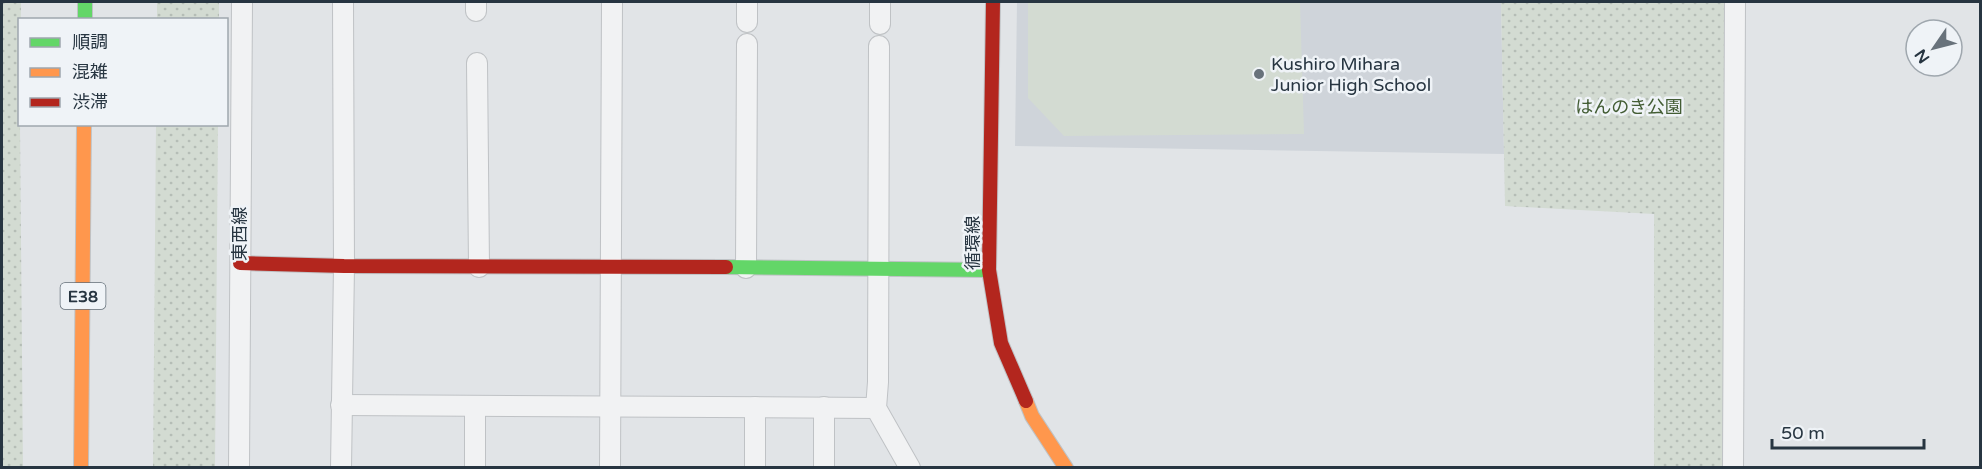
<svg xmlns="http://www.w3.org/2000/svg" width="1982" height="469" font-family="'Varela Round','Noto Sans JP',sans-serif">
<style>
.built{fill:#cfd4da}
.green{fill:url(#green-dots)}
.pitch{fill:#d3dbd2}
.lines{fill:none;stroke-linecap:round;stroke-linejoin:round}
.street-casing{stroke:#bfc2c5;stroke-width:22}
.fast-casing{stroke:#bfc2c5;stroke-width:16}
.slow-casing{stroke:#bfc2c5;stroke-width:16}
.jam-casing{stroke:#bfc2c5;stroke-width:16}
.street{stroke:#f1f2f3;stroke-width:20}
.fast{stroke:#63d668;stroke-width:14}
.slow{stroke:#ff974d;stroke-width:14}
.jam{stroke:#b3261e;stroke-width:14}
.poi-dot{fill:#68727b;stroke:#eff3f7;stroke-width:2}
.labels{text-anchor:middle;stroke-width:5;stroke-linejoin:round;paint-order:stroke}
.shield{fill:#eff3f7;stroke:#636e78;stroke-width:1.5}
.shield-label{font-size:16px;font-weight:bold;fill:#273541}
.poi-label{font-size:18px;fill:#273541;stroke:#eff3f7;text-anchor:start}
.park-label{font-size:18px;fill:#435d34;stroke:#eff3f7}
.street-label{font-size:18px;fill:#273541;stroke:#eff3f7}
</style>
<defs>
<pattern id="green-dots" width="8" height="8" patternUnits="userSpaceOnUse" patternTransform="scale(1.5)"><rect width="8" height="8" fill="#d3dbd2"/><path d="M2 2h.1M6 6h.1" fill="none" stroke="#b5bdb6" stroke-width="1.8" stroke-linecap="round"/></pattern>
</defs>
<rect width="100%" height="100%" fill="#e1e4e7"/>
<polygon class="built" points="1017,2 1501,2 1504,154 1015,146"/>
<g class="green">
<polygon points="2,2 21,2 20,124 23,468 2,467"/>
<rect x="157" y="2" width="62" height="17"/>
<polygon points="1501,2 1735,2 1733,467 1654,467 1654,214 1505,206"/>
<polygon points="156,125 218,125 215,467 153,467"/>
</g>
<polygon class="pitch" points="1028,2 1300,2 1304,134 1064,136 1028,98"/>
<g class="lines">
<defs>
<g id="street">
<polyline points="476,11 476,2"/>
<polyline points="747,22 747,2"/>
<polyline points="880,24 880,2"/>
<polyline points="879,46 878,382 876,408 910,468"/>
<polyline points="477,63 479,267"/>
<polyline points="746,268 747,44"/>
<polyline points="341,405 876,408"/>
<polyline points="475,407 475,468"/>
<polyline points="239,468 242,2"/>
<polyline points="341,468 344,266 343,2"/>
<polyline points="610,468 612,2"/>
<polyline points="755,468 755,407"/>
<polyline points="824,468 824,407"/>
<polyline points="1733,468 1735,2"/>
</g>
<g id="fast">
<polyline points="85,2 85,20"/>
<polyline points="726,267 989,270"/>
</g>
<g id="slow">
<polyline points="1026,401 1032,416 1066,468"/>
<polyline points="81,468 84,124"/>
</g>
<g id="jam">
<polyline points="993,2 989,270 1001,343 1026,401"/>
<polyline points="240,263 344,266 726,267"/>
</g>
</defs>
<use href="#street" class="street-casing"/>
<use href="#fast" class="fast-casing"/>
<use href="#slow" class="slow-casing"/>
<use href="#jam" class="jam-casing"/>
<use href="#street" class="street"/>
<use href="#fast" class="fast"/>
<use href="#slow" class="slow"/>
<use href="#jam" class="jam"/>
</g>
<circle class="poi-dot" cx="1259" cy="74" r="6"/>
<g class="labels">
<rect class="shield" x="60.5" y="283" width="45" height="26" rx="4.5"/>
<g class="shield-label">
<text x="83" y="302">E38</text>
</g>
<g class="poi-label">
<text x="1271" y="70">Kushiro Mihara<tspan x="1271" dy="21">Junior High School</tspan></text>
</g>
<g class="park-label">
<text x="1629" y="113">はんのき公園</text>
</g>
<g class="street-label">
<text transform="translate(240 234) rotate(-90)" y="6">東西線</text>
<text transform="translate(973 243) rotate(-90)" y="6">循環線</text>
</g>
</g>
<rect width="1982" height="469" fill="none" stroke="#273541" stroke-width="6"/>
<rect x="18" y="18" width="210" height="108" fill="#eff3f7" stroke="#9fa7ae" stroke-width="1.5"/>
<rect x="30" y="38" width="30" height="9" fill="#63d668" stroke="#9fa7ae" stroke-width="1.5"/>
<text x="72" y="48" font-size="18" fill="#273541">順調</text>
<rect x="30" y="68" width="30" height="9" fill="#ff974d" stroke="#9fa7ae" stroke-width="1.5"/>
<text x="72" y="78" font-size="18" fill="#273541">混雑</text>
<rect x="30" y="98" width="30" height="9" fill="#b3261e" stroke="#9fa7ae" stroke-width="1.5"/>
<text x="72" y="108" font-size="18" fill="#273541">渋滞</text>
<g transform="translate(1934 48) rotate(235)"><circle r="28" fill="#eff3f7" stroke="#9fa7ae" stroke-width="1.5"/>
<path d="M0-4.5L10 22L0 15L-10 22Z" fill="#68727b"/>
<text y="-9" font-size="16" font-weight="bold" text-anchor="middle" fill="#273541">N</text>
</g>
<path d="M1772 439v9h152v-9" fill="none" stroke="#273541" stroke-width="3"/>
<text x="1781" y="439" font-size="18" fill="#273541" stroke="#eff3f7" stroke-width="4.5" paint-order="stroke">50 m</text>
</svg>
